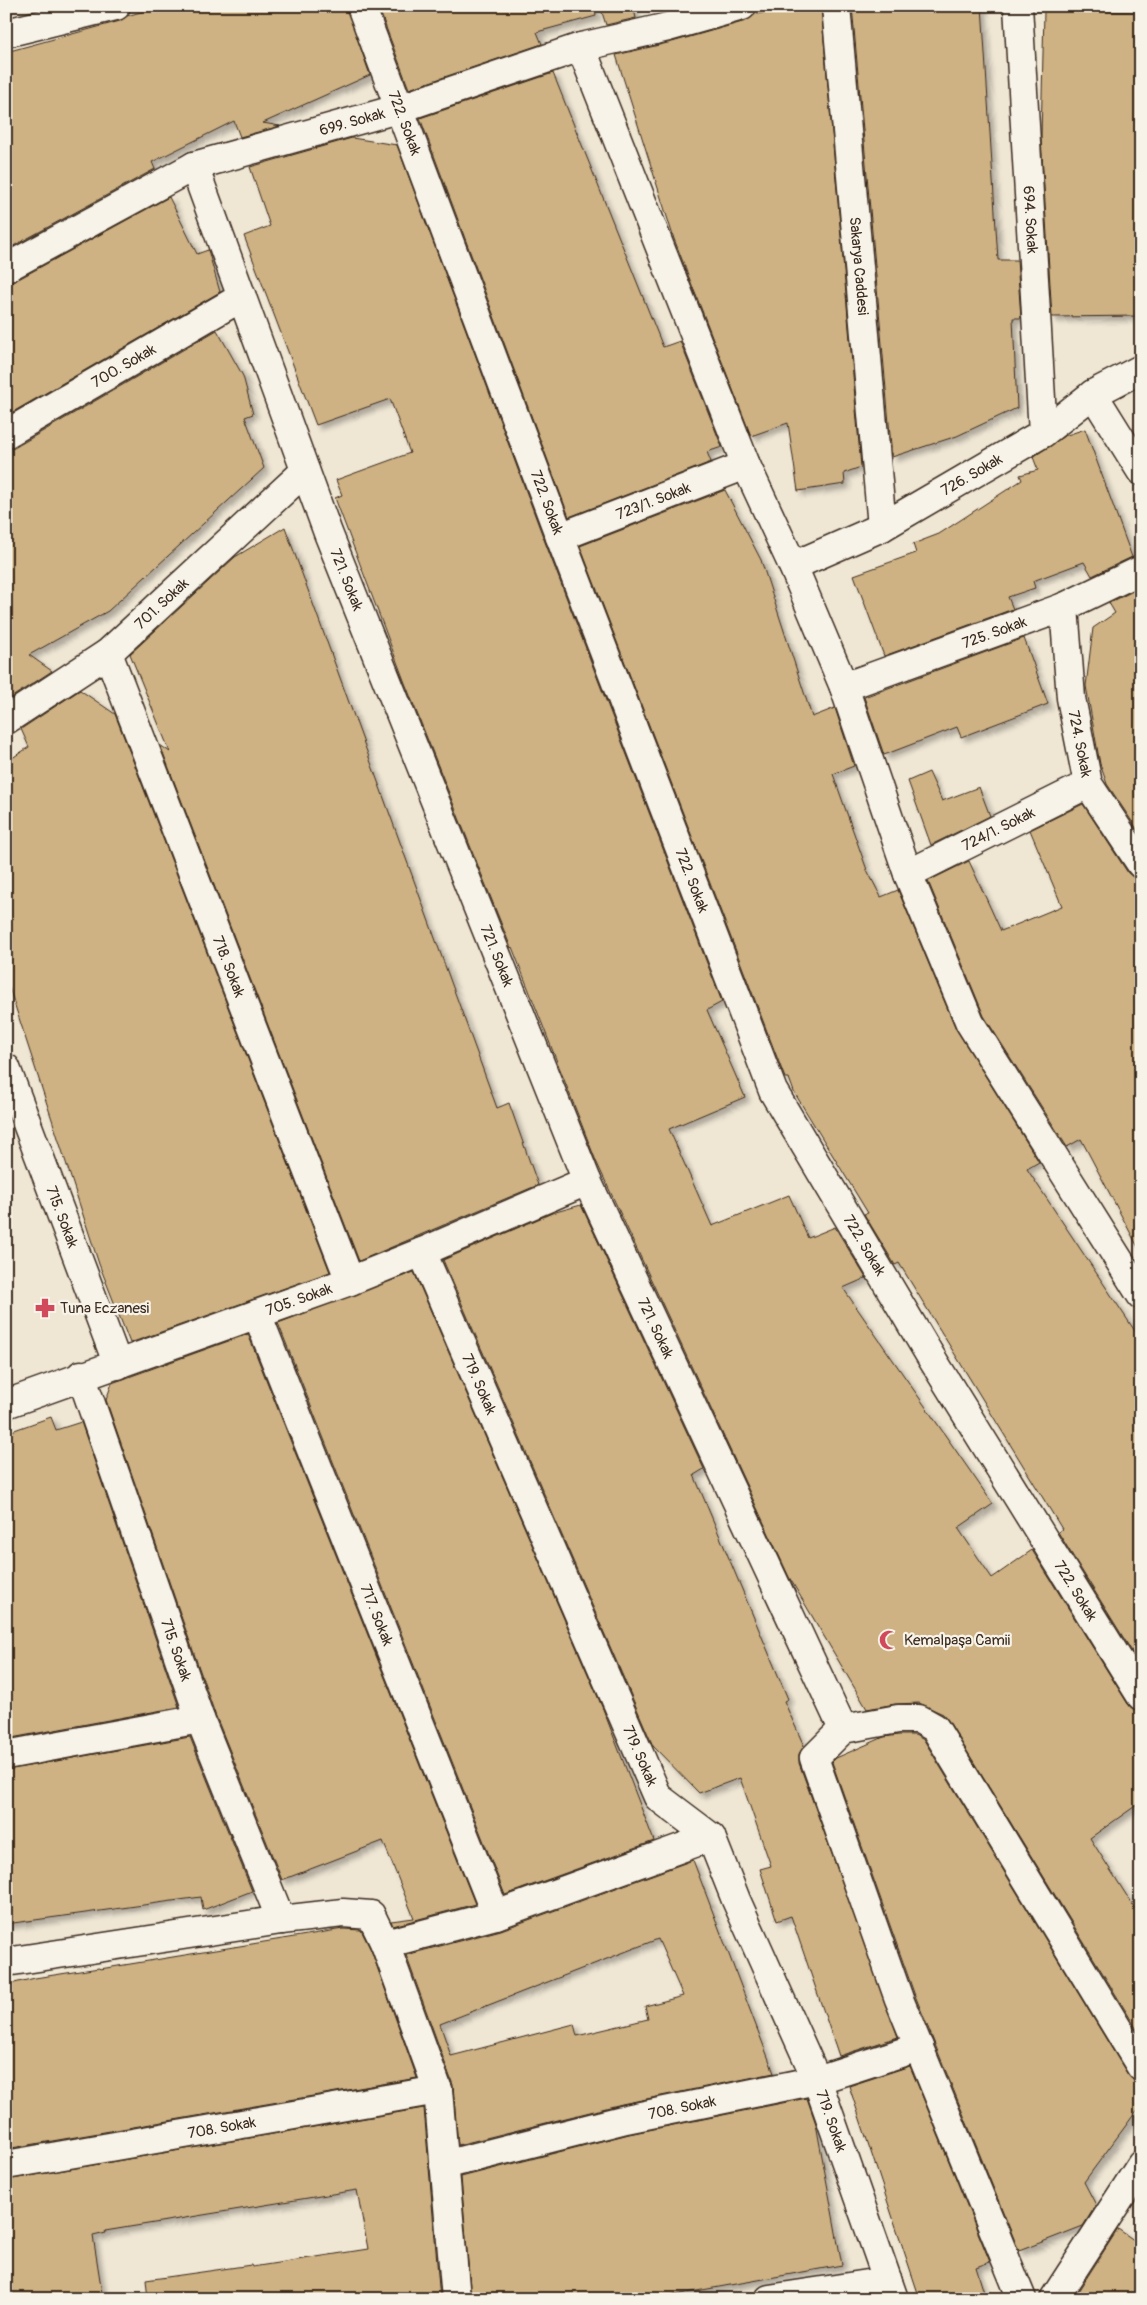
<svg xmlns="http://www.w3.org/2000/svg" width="1147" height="2305" font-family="Pangolin,sans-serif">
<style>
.building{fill:#ceb283;stroke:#3b2a1e;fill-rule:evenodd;filter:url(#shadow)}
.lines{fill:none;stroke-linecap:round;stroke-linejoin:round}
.street-casing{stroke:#3b2a1e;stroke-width:31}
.street{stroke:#f7f3e8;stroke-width:28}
.labels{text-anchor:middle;stroke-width:4.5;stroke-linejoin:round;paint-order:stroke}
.street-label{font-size:15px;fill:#3b2a1e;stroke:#f7f3e8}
.poi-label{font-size:15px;fill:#3b2a1e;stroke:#f7f3e8;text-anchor:start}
</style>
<defs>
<filter id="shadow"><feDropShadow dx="4.5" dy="4.5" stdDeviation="2.5" flood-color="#0004"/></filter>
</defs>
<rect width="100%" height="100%" fill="#efe6d4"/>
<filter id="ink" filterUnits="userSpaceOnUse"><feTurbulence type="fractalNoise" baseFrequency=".02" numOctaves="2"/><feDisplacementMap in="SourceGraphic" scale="10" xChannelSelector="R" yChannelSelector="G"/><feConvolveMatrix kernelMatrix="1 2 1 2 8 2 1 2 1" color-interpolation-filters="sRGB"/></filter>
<g filter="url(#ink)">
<g class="building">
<polygon points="161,6 346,6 370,75 263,123 280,126 240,137 234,121 152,162 155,169 6,250 6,52 120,21 127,16"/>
<polygon points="378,6 595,6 596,16 537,32 542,44 409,89"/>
<polygon points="600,6 633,6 636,18 606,25"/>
<polygon points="789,6 821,6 861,467 844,473 845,484 798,491 788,423 751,436 674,239 616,55 672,42 746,21 754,15"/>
<polygon points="852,6 982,6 998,260 1017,260 1021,318 1013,318 1017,408 957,436 892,457"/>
<polygon points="1044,11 1141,12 1141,316 1052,317 1041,138"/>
<polygon points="553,73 663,347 680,341 722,447 707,452 711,462 569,517 420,118"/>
<polygon points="352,138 397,145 545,542 722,1002 707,1010 745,1097 669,1129 712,1226 789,1195 808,1238 835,1227 866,1278 843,1288 993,1504 958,1528 992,1578 1032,1550 1128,1704 1133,1709 1141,1712 1141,1802 1090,1838 1141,1918 1141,2036 948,1720 943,1714 919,1703 895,1704 867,1709 789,1577 596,1161 512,947 511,948 405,683 335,498 342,495 336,480 410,453 390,399 316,425 244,236 270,226 250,167"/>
<polygon points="169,197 197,254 208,250 220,292 6,416 6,284 13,282"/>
<polygon points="217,330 243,376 253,414 245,417 264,468 108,611 29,655 52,671 9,699 6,693 6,450 14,448"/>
<polygon points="1085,429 1132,557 1092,576 1084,562 1033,581 1035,588 1008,597 1013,609 884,656 854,575 916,553 913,544 939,534 1022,480 1020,475 1038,470 1033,457 1064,436"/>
<polygon points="725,490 761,560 812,717 835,708 854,766 833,774 867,870 881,897 898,890 956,1029 1039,1162 1027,1169 1141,1340 1141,1666 1058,1532 1062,1529 899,1263 895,1265 864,1214 868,1213 794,1092 789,1078 785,1078 580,546"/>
<polygon points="285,527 497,1108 509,1103 538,1185 359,1261 160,745 170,752 130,654 235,557"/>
<polygon points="1141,587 1141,835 1107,784 1100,764 1086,686 1093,628 1115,613 1109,603"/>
<polygon points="1024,638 1048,704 961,737 957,727 884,755 864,697"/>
<polygon points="80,690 115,714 330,1272 130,1343 99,1264 6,978 6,762 29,747 21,729"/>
<polygon points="929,772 942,801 979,787 990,816 931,845 908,781"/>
<polygon points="1083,804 1128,873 1134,878 1141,879 1141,1253 1081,1139 1067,1147 984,1016 928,881 969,861 1001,931 1062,906 1030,830"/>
<polygon points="581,1205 704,1469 694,1475 788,1699 784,1701 804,1746 799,1754 799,1763 898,2037 839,2056 791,1916 777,1921 760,1869 771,1866 740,1778 699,1793 653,1746 443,1260 552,1213"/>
<polygon points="414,1272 603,1709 654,1841 505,1895 278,1323"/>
<polygon points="248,1334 475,1904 393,1926 391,1921 414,1918 383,1841 282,1880 215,1714 106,1400 112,1383"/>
<polygon points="51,1417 56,1430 81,1422 179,1707 6,1739 6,1433"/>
<polygon points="899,1735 915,1735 924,1740 1128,2075 1133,2080 1141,2083 1141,2105 1084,2182 1096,2205 1083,2226 1019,2251 914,1993 832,1762 836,1758 884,1737"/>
<polygon points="190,1737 252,1891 203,1910 201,1897 6,1924 6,1863 11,1862 6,1828 6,1770"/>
<path d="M 693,1860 L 774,2073 L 622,2104 L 458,2145 L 453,2085 L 406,1955 L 501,1930 ZM 658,1939 L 683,1996 L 645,2006 L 648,2019 L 577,2036 L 574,2024 L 451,2056 L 440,2024 Z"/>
<polygon points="343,1929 361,1930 371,1950 417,2078 6,2149 6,1985 35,1978 99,1968 100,1969"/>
<polygon points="910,2066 990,2262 976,2267 986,2299 920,2299 849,2086"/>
<polygon points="807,2098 816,2124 842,2265 652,2299 471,2299 461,2177 629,2134"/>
<polygon points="424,2108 440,2299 148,2299 146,2280 251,2265 252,2267 368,2249 357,2190 105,2231 106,2233 93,2236 103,2299 6,2299 6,2180"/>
<polygon points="1118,2229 1141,2245 1141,2299 1073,2299"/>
</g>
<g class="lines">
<defs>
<g id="street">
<path id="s1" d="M 361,6 L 560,537 L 773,1091 L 931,1357 L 1141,1696"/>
<path id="s2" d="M 836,6 L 882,527"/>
<path id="s3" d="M 1018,6 L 1043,433"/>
<polyline points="6,33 116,6"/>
<polyline points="581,47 746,465 793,566 844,687 908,874 970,1023 1141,1295"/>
<path id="s4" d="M 194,166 L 328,533 L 587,1181 L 843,1729"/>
<path id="s5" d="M 6,268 L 194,166 L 401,108 L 581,47 L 668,27 L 742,6"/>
<polyline points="1093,394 1141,471"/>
<path id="s6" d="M 6,434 L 242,297"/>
<path id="s7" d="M 560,537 L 746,465"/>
<path id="s8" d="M 793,566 L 882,527 L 1043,433 L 1093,394 L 1141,369"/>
<path id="s9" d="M 1064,607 L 1071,698 L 1088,784 L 1141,864"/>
<path id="s10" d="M 108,653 L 350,1281"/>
<path id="s11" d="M 844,687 L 1064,607 L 1141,570"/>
<path id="s12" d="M 6,720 L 108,653 L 305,471"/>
<path id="s13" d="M 908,874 L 1088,784"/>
<path id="s14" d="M 6,1068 L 118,1365"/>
<path id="s15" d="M 422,1252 L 658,1797 L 711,1837 L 736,1900 L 817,2080 L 894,2299"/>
<path id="s16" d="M 257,1314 L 496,1915"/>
<path id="s17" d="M 81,1375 L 200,1719 L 281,1920"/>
<path id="s18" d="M 6,1404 L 350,1281 L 422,1252 L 587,1181"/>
<polyline points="6,1755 200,1719"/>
<polyline points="385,1944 496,1915 711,1837"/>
<polyline points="6,1962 281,1920 343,1913 371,1915 385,1944 438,2090 456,2299"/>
<path id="s19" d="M 6,2165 L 438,2090"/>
<path id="s20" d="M 444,2165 L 626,2119 L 817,2080 L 919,2047"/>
<polyline points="769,2299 888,2281"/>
<polyline points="1022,2299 899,1999 814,1758 843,1729 898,1719 919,1719 935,1728 1141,2067"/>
<polyline points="1054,2299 1141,2165"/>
</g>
</defs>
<use href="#street" class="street-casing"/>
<use href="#street" class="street"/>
</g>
</g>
<defs>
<symbol id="pharmacy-bare" viewBox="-9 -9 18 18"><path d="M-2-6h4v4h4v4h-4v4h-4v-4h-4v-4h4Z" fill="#d1495b" stroke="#f7f3e8" stroke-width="2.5" paint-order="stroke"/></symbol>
<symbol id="mosque-bare" viewBox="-9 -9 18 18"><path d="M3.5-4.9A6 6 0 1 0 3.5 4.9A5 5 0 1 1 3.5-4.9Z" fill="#d1495b" stroke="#f7f3e8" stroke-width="2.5" paint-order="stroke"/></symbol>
</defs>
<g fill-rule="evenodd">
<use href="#pharmacy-bare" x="31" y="1294" width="28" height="28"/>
<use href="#mosque-bare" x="875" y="1626" width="28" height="28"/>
</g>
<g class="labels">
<g class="street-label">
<text dy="5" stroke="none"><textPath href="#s5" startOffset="378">699. Sokak</textPath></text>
<text dy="5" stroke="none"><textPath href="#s1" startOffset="125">722. Sokak</textPath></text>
<text dy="5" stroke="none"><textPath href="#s3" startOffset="214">694. Sokak</textPath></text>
<text dy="5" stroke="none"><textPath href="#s2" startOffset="261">Sakarya Caddesi</textPath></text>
<text dy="5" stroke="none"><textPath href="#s6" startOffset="136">700. Sokak</textPath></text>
<text dy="5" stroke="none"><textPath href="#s8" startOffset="201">726. Sokak</textPath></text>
<text dy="5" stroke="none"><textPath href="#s7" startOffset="100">723/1. Sokak</textPath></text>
<text dy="5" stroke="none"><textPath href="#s1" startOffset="530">722. Sokak</textPath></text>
<text dy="5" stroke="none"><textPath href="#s4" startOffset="441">721. Sokak</textPath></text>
<text dy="5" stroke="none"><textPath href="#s12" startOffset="195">701. Sokak</textPath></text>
<text dy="5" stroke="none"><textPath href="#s11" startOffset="160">725. Sokak</textPath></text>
<text dy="5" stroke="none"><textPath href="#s9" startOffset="138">724. Sokak</textPath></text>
<text dy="5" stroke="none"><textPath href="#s13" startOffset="101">724/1. Sokak</textPath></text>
<text dy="5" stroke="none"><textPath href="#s1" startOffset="935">722. Sokak</textPath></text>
<text dy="5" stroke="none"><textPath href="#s4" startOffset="846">721. Sokak</textPath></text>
<text dy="5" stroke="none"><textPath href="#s10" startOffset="336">718. Sokak</textPath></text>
<text dy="5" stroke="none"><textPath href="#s14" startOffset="159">715. Sokak</textPath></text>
<text dy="5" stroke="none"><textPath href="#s1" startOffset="1340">722. Sokak</textPath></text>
<text dy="5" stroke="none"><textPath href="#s18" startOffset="311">705. Sokak</textPath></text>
<text dy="5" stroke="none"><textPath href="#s4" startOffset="1251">721. Sokak</textPath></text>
<text dy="5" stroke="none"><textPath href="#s15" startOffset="144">719. Sokak</textPath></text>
<text dy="5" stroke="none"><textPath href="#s1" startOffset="1745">722. Sokak</textPath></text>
<text dy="5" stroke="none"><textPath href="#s16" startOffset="324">717. Sokak</textPath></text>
<text dy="5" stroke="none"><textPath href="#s17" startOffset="291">715. Sokak</textPath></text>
<text dy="5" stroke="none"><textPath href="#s15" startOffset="549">719. Sokak</textPath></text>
<text dy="5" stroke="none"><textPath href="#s20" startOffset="245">708. Sokak</textPath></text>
<text dy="5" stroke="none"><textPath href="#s15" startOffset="969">719. Sokak</textPath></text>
<text dy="5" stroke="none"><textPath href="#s19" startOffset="219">708. Sokak</textPath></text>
</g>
<g class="poi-label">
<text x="60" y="1313">Tuna Eczanesi</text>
<text x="904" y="1645">Kemalpaşa Camii</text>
</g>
</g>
<rect width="1147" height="2305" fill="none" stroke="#f7f3e8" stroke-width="25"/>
<rect x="12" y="12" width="1122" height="2280" fill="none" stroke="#3b2a1e" stroke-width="2" filter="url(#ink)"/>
</svg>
